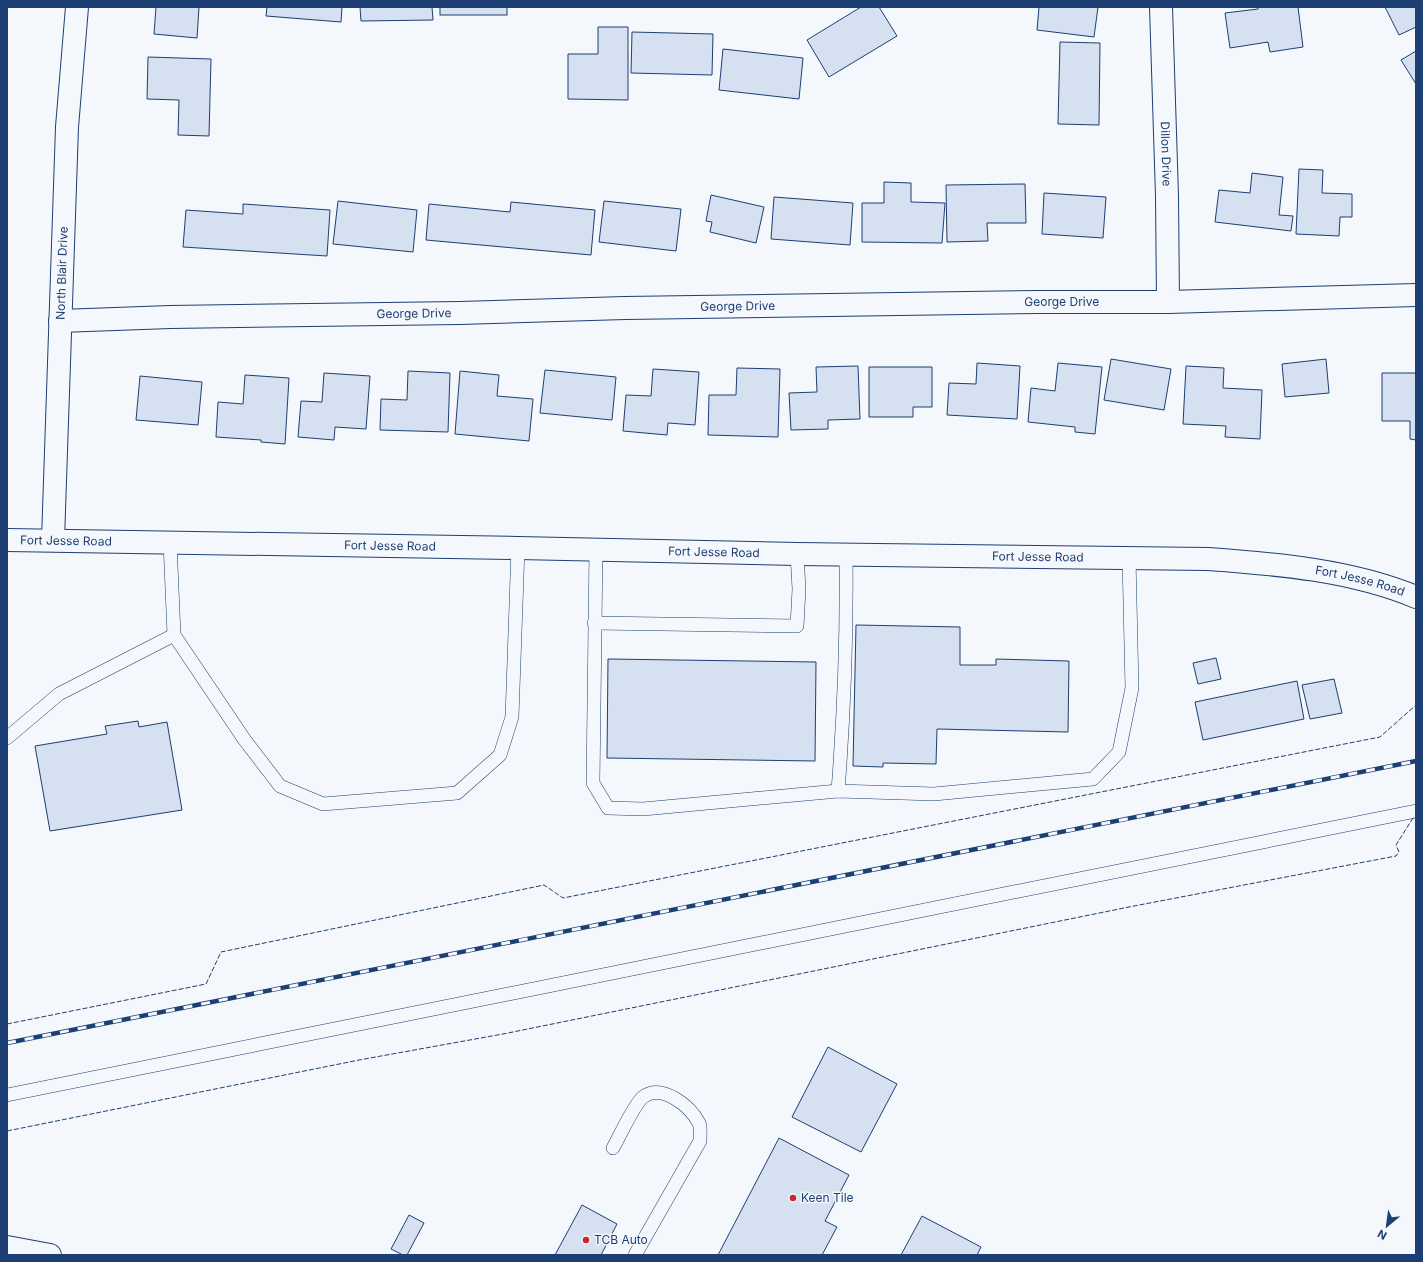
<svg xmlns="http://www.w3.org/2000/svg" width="1423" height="1262" font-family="Inter,sans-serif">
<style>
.building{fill:#d5e0f0;stroke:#1d3f73}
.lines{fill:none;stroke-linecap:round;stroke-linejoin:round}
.service-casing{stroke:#1d3f73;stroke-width:14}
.minor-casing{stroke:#1d3f73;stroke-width:24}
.tertiary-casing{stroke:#1d3f73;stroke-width:24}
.service{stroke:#f4f7fb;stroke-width:13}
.minor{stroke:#f4f7fb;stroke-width:22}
.tertiary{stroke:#f4f7fb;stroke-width:22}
.rail-casing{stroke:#1d3f73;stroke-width:4.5}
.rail{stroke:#f4f7fb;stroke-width:3;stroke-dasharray:9;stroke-linecap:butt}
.fence{stroke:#1d3f73;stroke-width:1;stroke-dasharray:5 2;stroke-linecap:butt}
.poi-dot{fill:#c62828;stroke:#f4f7fb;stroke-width:1.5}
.labels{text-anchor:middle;stroke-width:3;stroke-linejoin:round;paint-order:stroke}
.street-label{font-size:12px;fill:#1d3f73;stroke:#f4f7fb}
.poi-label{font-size:12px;fill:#1d3f73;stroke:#f4f7fb;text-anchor:start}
</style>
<rect width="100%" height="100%" fill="#f4f7fb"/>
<g class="building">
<polygon points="156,7 199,7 197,38 154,34"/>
<polygon points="267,7 342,7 341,22 266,16"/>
<polygon points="360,7 432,7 433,20 361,21"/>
<rect x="440" y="7" width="67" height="8"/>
<polygon points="861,7 879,7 897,36 829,77 807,40"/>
<polygon points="1039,7 1098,7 1094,37 1037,30"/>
<polygon points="1258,7 1298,7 1303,47 1270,52 1268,42 1230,48 1225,13 1258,9"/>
<polygon points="1385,7 1416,7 1416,27 1399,35"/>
<polygon points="598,27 628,27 628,100 568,99 568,54 598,54"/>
<polygon points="632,32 713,34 712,75 631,73"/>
<polygon points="1060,42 1100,43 1099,125 1058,124"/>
<polygon points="723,49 803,58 799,99 719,90"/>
<polygon points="1416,51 1416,84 1401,60"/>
<polygon points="148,57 211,59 209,136 178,135 179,100 147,99"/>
<polygon points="1299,169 1323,170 1322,193 1352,194 1352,217 1340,217 1339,236 1296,234"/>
<polygon points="1252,173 1283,177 1279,215 1293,216 1291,231 1215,222 1219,190 1250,193"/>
<polygon points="884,182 911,183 911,202 945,203 942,243 862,242 862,203 884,203"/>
<polygon points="1025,184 1026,223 987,223 988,241 947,242 946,185"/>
<polygon points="1044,193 1106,197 1103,238 1042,234"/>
<polygon points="711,195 764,207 756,243 710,232 712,222 706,221"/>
<polygon points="774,197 853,203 850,245 771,239"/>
<polygon points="338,201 417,210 413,252 333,244"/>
<polygon points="604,201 681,209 676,251 599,242"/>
<polygon points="511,202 595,210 591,255 426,240 429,204 510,212"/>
<polygon points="243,204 330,210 327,256 183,247 186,210 243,214"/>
<polygon points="1111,359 1171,369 1164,410 1104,400"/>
<polygon points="1326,359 1329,393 1285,397 1282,364"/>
<polygon points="977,363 1020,366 1017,419 947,415 949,383 976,384"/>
<polygon points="1058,363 1102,367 1095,434 1075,432 1075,427 1028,422 1031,388 1055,391"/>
<polygon points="858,366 860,419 828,420 828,429 791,430 789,393 817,392 816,367"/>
<polygon points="1186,366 1224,368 1223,388 1262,390 1260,439 1225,437 1226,426 1183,424"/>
<polygon points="869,367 932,367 932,407 913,407 913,417 869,417"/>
<polygon points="737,368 780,369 778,437 708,435 709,395 736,395"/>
<polygon points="653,369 699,372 695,425 668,423 667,435 623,431 626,395 651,396"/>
<polygon points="545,370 616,377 612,420 540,413"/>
<polygon points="408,371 450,373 448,432 380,430 381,399 407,400"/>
<polygon points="460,371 499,375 497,396 533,399 529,441 455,434"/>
<polygon points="324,373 370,376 366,429 335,427 334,440 298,437 301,401 322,402"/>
<polygon points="1382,373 1416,373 1416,440 1410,439 1410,421 1382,421"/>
<polygon points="245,375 289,378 285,444 261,442 261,440 216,437 218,402 243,404"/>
<polygon points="140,376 202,382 198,425 136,420"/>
<polygon points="856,625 960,627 960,665 996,665 996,659 1069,661 1068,732 937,729 936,764 883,763 883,767 853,766"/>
<polygon points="1216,658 1221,679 1198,684 1193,663"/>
<polygon points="608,659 816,662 815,761 607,758"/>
<polygon points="1334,679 1342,713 1310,719 1302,685"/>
<polygon points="1297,681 1304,719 1203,740 1195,702"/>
<polygon points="138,721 139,727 167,722 182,810 50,831 35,746 107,734 105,726"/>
<polygon points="828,1047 897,1084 861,1152 792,1117"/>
<polygon points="779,1138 849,1175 825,1221 837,1227 822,1255 718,1255"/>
<polygon points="582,1205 617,1224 601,1255 555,1255"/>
<polygon points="409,1215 424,1223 407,1255 403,1255 391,1249"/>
<polygon points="922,1216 981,1247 977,1255 901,1255"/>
</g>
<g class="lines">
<defs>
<g id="service">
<polyline points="170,542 174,635 244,739 280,786 323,804 457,793 500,755 512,717 518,548"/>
<polyline points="596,549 593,783 608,808 643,809 838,791 934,794 1093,779 1119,752 1132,688 1129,558"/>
<polyline points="594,623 797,626 799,589 797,554"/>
<polyline points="7,738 59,694 174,635"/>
<path d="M 838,791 C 844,713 847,634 846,555"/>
<polyline points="7,1095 1416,811"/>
<path d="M 613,1148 C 619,1137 635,1103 643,1097 C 662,1083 690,1106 699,1123 C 701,1127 700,1136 700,1141 L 635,1255"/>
</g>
<g id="minor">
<path id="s1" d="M 1161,7 L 1167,196 L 1168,302"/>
<path id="s2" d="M 60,321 L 170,317 L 460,313 L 625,308 L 1039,302 L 1168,302 L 1416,295"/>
</g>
<g id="tertiary">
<path id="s3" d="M 7,540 L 518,548 L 797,554 L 1208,559 C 1277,564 1351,570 1416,597"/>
<path id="s4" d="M 53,540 L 67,127 L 77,7"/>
<polyline points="7,1247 50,1255"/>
</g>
</defs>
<use href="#service" class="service-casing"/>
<use href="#minor" class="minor-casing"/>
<use href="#tertiary" class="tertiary-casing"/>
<use href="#service" class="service"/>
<use href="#minor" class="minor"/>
<use href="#tertiary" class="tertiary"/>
<defs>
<polyline id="rail" points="7,1043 1416,761"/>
</defs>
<use href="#rail" class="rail-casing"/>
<use href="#rail" class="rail"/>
<g class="fence">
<polyline points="7,1024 206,984 221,952 544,885 563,898 1380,737 1416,705"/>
<polyline points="7,1131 359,1060 503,1034 1134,906 1396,856 1399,852 1396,845 1413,818 1416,817"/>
</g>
</g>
<g class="poi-dot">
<circle cx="793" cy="1198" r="4"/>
<circle cx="586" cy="1240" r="4"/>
</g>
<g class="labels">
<g class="street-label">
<text dy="4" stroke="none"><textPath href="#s1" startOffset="147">Dillon Drive</textPath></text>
<text dy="4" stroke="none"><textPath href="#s4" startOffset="267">North Blair Drive</textPath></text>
<text dy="4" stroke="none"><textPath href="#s2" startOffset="1002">George Drive</textPath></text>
<text dy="4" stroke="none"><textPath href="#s2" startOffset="678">George Drive</textPath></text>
<text dy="4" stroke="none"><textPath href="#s2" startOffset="354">George Drive</textPath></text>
<text dy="4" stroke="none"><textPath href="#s3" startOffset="59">Fort Jesse Road</textPath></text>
<text dy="4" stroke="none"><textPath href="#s3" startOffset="383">Fort Jesse Road</textPath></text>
<text dy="4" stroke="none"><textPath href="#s3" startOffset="707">Fort Jesse Road</textPath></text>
<text dy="4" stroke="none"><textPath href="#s3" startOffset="1031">Fort Jesse Road</textPath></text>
<text dy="4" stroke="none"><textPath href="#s3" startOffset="1355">Fort Jesse Road</textPath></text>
</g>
<g class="poi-label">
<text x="801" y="1202">Keen Tile</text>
<text x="594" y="1244">TCB Auto</text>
</g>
</g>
<rect width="1423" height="1262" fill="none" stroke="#1d3f73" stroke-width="16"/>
<g transform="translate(1387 1226) rotate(209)" stroke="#f4f7fb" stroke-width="3" paint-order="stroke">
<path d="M0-3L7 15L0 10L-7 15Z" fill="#1d3f73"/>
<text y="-6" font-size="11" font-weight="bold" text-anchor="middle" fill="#1d3f73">N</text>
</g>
</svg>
